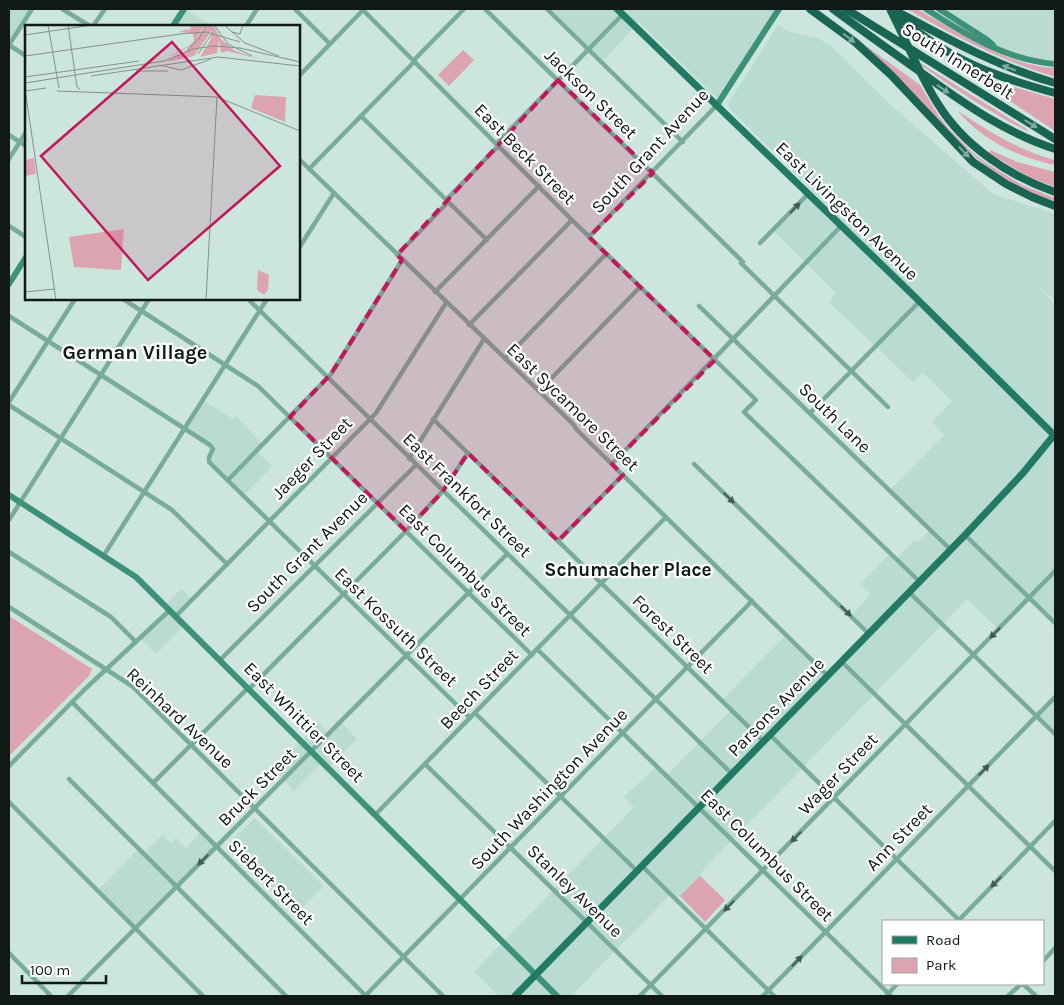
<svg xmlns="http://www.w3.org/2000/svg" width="1064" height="1005" font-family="Karla,sans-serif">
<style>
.built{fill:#b9dbd0}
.green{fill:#dba4b0}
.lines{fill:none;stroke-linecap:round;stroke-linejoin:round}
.street{stroke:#79ab9b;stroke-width:4.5}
.secondary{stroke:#3d917b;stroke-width:6}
.primary{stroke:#227a65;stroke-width:7}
.highway{stroke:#196453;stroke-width:8}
.oneway{fill:#80aaa0}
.oneway2{fill:#3f5b52}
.marked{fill:#c2185b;fill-opacity:0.2;stroke:#c2185b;stroke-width:4;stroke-dasharray:10 6;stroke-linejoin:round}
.labels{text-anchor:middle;stroke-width:4.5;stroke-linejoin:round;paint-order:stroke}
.street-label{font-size:18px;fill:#101916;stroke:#fff}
.neighbourhood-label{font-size:19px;font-weight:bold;fill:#101916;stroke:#fff}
.quarter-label{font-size:20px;font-weight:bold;fill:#101916;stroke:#fff}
.inset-road{fill:none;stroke:#81938d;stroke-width:1}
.view{fill:#c2185b;fill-opacity:0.15;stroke:#c2185b;stroke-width:2.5}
.inset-edge{fill:none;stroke:#101916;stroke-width:2.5}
</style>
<rect width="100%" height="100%" fill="#cce5dd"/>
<g class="built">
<polygon points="9,9 32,9 9,45"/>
<polygon points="184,9 213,26 173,26"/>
<polygon points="549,9 779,9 718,99 639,22 603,61"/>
<polygon points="939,9 1055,9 1055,67 1004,53"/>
<polygon points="778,25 790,32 818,38 832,47 893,107 993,194 1055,214 1055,300 1033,282 1055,304 1055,623 1030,598 998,629 967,599 704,869 700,876 680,896 676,898 671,894 571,996 499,996 474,972 634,807 624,797 658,765 668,774 731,710 722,700 786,635 828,676 867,634 851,616 871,594 860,584 890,553 897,558 914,540 917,542 930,530 890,490 944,435 932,422 952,401 923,373 913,382 829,302 836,293 773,230 811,191 834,212 729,108 729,102"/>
<polygon points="204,401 233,419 236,416 263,445 257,451 272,466 244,495 210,462 212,445 187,428"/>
<polygon points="181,589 192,599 176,616 185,625 156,654 140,638 169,610 165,605"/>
<polygon points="1055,698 1055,730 1040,715"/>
<polygon points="340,721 357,739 327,769 321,764 294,791 273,769 319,723 328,733"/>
<polygon points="255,818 324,886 295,915 226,846"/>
<polygon points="202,831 217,846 136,928 98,890 139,848 144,853 163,835 171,843 176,838 186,848"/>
</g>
<g class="green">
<path d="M 907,9 L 917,9 C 959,32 1006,66 1055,68 L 1055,77 C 1002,61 955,36 907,9 Z"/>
<path d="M 851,35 L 920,85 L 940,118 L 950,130 L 973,153 L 986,163 L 1022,185 L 1055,198 L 1055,201 C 995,184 962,145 921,102 C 899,78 876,56 851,35 Z"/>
<polygon points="463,50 474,60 449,86 438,75"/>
<path d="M 909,56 L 1028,130 L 1027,131 C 985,110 948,84 909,57 Z"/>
<polygon points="960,65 1003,84 1055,99 1055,131 959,67"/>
<path d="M 958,111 C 988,131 1020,151 1055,160 L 1055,165 C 1019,158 982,140 958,111 Z"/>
<polygon points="990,150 1017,162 1055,172 1055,187 1029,177 989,153"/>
<polygon points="9,616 92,669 89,676 9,756"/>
<polygon points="700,876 725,900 705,922 680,896"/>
</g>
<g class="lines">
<g class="street">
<polyline points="62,9 90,26"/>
<polyline points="295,9 330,44"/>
<polyline points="362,9 572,220 756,400 744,412 920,582"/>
<polyline points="485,9 743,262"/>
<polyline points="547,9 683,142"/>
<polyline points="93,26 105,9"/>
<polyline points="246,26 257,9"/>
<polyline points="9,45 32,9"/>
<polyline points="9,45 26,56"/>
<polyline points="414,60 464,9"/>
<polyline points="299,76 364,9"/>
<polyline points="361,116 487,240"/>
<polyline points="9,135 26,146"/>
<polyline points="496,144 623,14"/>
<polyline points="9,159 26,132"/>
<polyline points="299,159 573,424 577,430 828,676"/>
<polyline points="309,169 415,61"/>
<polyline points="446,200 498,146"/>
<polyline points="9,226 26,237"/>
<polyline points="589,237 717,105"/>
<polyline points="760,243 808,194"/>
<polyline points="299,248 334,193"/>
<polyline points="397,255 448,202"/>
<polyline points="741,263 888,407"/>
<polyline points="435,292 539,186"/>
<polyline points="123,299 258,386 532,655"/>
<polyline points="248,299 732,774"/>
<polyline points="699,306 951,550"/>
<polyline points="9,316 210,445 213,449 209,457 209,462 470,718"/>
<polyline points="469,325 572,220"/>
<polyline points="505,359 606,254"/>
<polyline points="539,391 640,287"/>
<polyline points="9,402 75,299"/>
<polyline points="9,405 172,510 227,564"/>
<polyline points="810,413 919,302"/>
<polyline points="433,419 764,742"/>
<polyline points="409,459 484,339"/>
<path d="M 612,464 C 689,385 765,306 841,226"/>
<polyline points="694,464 869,634"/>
<polyline points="228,480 331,374 402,260"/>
<polyline points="9,520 149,299"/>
<polyline points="965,535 1055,623"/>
<polyline points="558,541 623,475"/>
<polyline points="9,552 111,617 136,642"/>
<polyline points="104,555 267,299"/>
<polyline points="909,592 1055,734"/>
<polyline points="9,607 132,686 443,996"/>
<polyline points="176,616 376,413 446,303"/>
<polyline points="537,649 891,996"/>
<polyline points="220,660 416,465"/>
<polyline points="842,662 1055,871"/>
<polyline points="249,689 406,531 443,491 468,453"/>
<polyline points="72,702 366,996"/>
<polyline points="475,713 637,871"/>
<polyline points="770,735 960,921"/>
<polyline points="425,764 662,996"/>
<polyline points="9,766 85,689 170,610"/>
<polyline points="69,779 286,996"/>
<polyline points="153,783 248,688"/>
<polyline points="9,802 203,996"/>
<polyline points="375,815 666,517"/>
<polyline points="642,866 774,996"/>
<polyline points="958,921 1055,821"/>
<polyline points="9,953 51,996"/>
<polyline points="1043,961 1055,948"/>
<polyline points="1023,984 1036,996"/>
<polyline points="887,995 897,984"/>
<polyline points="68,996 507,554"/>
<polyline points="365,996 752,601"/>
<polyline points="640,996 1055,571"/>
<polyline points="763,996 1055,697"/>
<polyline points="1008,996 1021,984"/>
</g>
<g class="secondary">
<path d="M 926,9 C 966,35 1006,60 1055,64"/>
<polyline points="939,9 986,39 993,45"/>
<polyline points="173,26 184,9"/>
<polyline points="717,105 779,9"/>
<polyline points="9,284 26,257"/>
<polyline points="9,495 136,577 557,996"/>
</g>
<g class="primary">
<polyline points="617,9 914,296 1055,436"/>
<polyline points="515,996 965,535 1023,473 1054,435"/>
</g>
<g class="highway">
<polyline points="810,9 855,42 891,75 973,162 1006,184 1032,197 1055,206"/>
<path d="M 833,9 C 864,32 895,54 926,76 C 966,105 1008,134 1055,149"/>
<polyline points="846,9 1055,139"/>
<path d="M 890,9 C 906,40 919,74 938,104 C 964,146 1009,176 1055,192"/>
<path d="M 896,11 C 948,39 998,67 1055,83"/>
<path d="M 893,13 C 911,27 930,42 950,53 C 983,72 1019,83 1055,93"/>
</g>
</g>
<defs><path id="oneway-solid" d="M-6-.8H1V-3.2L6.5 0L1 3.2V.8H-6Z" transform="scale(1.25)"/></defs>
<g class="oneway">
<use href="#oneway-solid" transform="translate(849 38) rotate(37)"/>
<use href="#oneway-solid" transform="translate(1009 68) rotate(-159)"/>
<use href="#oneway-solid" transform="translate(943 89) rotate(35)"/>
<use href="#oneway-solid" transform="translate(1031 124) rotate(32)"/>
<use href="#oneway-solid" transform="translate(964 152) rotate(46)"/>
</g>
<g class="oneway2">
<use href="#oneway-solid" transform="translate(795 208) rotate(-46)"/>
<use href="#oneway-solid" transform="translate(729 498) rotate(44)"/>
<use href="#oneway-solid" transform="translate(846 611) rotate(44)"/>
<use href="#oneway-solid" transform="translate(995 633) rotate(134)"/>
<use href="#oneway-solid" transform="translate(984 770) rotate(-46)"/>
<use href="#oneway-solid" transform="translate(796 837) rotate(134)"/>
<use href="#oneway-solid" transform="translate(203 860) rotate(135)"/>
<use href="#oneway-solid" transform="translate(996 882) rotate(134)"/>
<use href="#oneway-solid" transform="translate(729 906) rotate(134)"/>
<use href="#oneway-solid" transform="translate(797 961) rotate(-46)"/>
</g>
<path class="marked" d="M 558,80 L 653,173 L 589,237 L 715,360 L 612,464 L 623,475 L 558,541 L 468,453 L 443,491 L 406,531 L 290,417 L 331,374 L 402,260 L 397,255 Z"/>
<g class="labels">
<g class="street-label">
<text transform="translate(958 61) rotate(32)" y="6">South Innerbelt</text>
<text transform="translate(591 94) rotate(44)" y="6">Jackson Street</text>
<text transform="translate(650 151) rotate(-47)" y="6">South Grant Avenue</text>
<text transform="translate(525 154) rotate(45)" y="6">East Beck Street</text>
<text transform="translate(847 211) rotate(44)" y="6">East Livingston Avenue</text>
<text transform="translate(573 407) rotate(44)" y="6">East Sycamore Street</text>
<text transform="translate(835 418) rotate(44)" y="6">South Lane</text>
<text transform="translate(312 458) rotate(-46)" y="6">Jaeger Street</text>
<text transform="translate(467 495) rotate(44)" y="6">East Frankfort Street</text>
<text transform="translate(307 552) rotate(-45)" y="6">South Grant Avenue</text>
<text transform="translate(465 570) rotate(45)" y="6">East Columbus Street</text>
<text transform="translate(396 627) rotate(44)" y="6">East Kossuth Street</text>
<text transform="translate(673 634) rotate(44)" y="6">Forest Street</text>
<text transform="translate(479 689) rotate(-46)" y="6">Beech Street</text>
<text transform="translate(776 707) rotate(-46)" y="6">Parsons Avenue</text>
<text transform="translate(180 718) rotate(43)" y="6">Reinhard Avenue</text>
<text transform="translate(304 722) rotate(45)" y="6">East Whittier Street</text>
<text transform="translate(838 774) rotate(-46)" y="6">Wager Street</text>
<text transform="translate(257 787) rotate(-45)" y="6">Bruck Street</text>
<text transform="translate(549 789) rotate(-46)" y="6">South Washington Avenue</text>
<text transform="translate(899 837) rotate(-46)" y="6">Ann Street</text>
<text transform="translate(767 855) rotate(45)" y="6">East Columbus Street</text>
<text transform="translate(271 882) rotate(45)" y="6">Siebert Street</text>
<text transform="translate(575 891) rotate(44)" y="6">Stanley Avenue</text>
</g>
<g class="neighbourhood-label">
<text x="628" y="576">Schumacher Place</text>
</g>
<g class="quarter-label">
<text x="135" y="359">German Village</text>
</g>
</g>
<g transform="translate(25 25)">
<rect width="275" height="275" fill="#cce5dd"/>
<path d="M 164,0 L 180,0 L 167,20 L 149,30 L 128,35 L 117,37 L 145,31 L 165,20 L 169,16 L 168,9 L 156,7 L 155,6 L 166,4 ZM 182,0 L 188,0 L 196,14 L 210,26 L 235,34 L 202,26 L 196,28 L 194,15 L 192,28 L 175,32 L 186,14 L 187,5 L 169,31 L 141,37 L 162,25 ZM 230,70 L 261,72 L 260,97 L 226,83 ZM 9,133 L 11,149 L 0,151 L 0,135 ZM 99,204 L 96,245 L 49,242 L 44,212 ZM 233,245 L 244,250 L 243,265 L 239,270 L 232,265 Z" fill="#dba4b0"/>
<path class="inset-road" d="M 23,0 L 34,63M 43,0 L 52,62 L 55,64M 189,0 L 203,19 L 227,31M 199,0 L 220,18 L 254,31M 207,7 L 215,9 L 218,0M 155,9 L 181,7 L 215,17M 0,10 L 67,0M 162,25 L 174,14 L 181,0M 173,29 L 188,7M 0,31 L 155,9M 134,40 L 156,45 L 186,34M 111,46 L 143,46M 66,51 L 193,32 L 275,41M 0,52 L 114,36M 0,58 L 139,36 L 168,24 L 189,21 L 215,23 L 275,37M 0,64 L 31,275M 0,66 L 21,63M 32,66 L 192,72 L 275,106M 0,267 L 30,264M 181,275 L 192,72"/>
<path class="view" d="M 147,17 L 255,141 L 123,255 L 16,131 Z"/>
<rect width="275" height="275" class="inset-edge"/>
</g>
<rect width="1064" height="1005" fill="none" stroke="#101916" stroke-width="20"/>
<rect x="882" y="920" width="162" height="65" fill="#ffffff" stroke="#9fa3a2"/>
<rect x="892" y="936" width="25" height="8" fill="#227a65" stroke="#9fa3a2"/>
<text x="926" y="945" font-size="15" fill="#101916">Road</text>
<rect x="892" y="958" width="25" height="15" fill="#dba4b0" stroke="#9fa3a2"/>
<text x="926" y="970" font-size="15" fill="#101916">Park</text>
<path d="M22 975v8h84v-8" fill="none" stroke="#101916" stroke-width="2.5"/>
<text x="30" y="975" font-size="15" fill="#101916" stroke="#ffffff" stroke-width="4" paint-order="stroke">100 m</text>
</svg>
